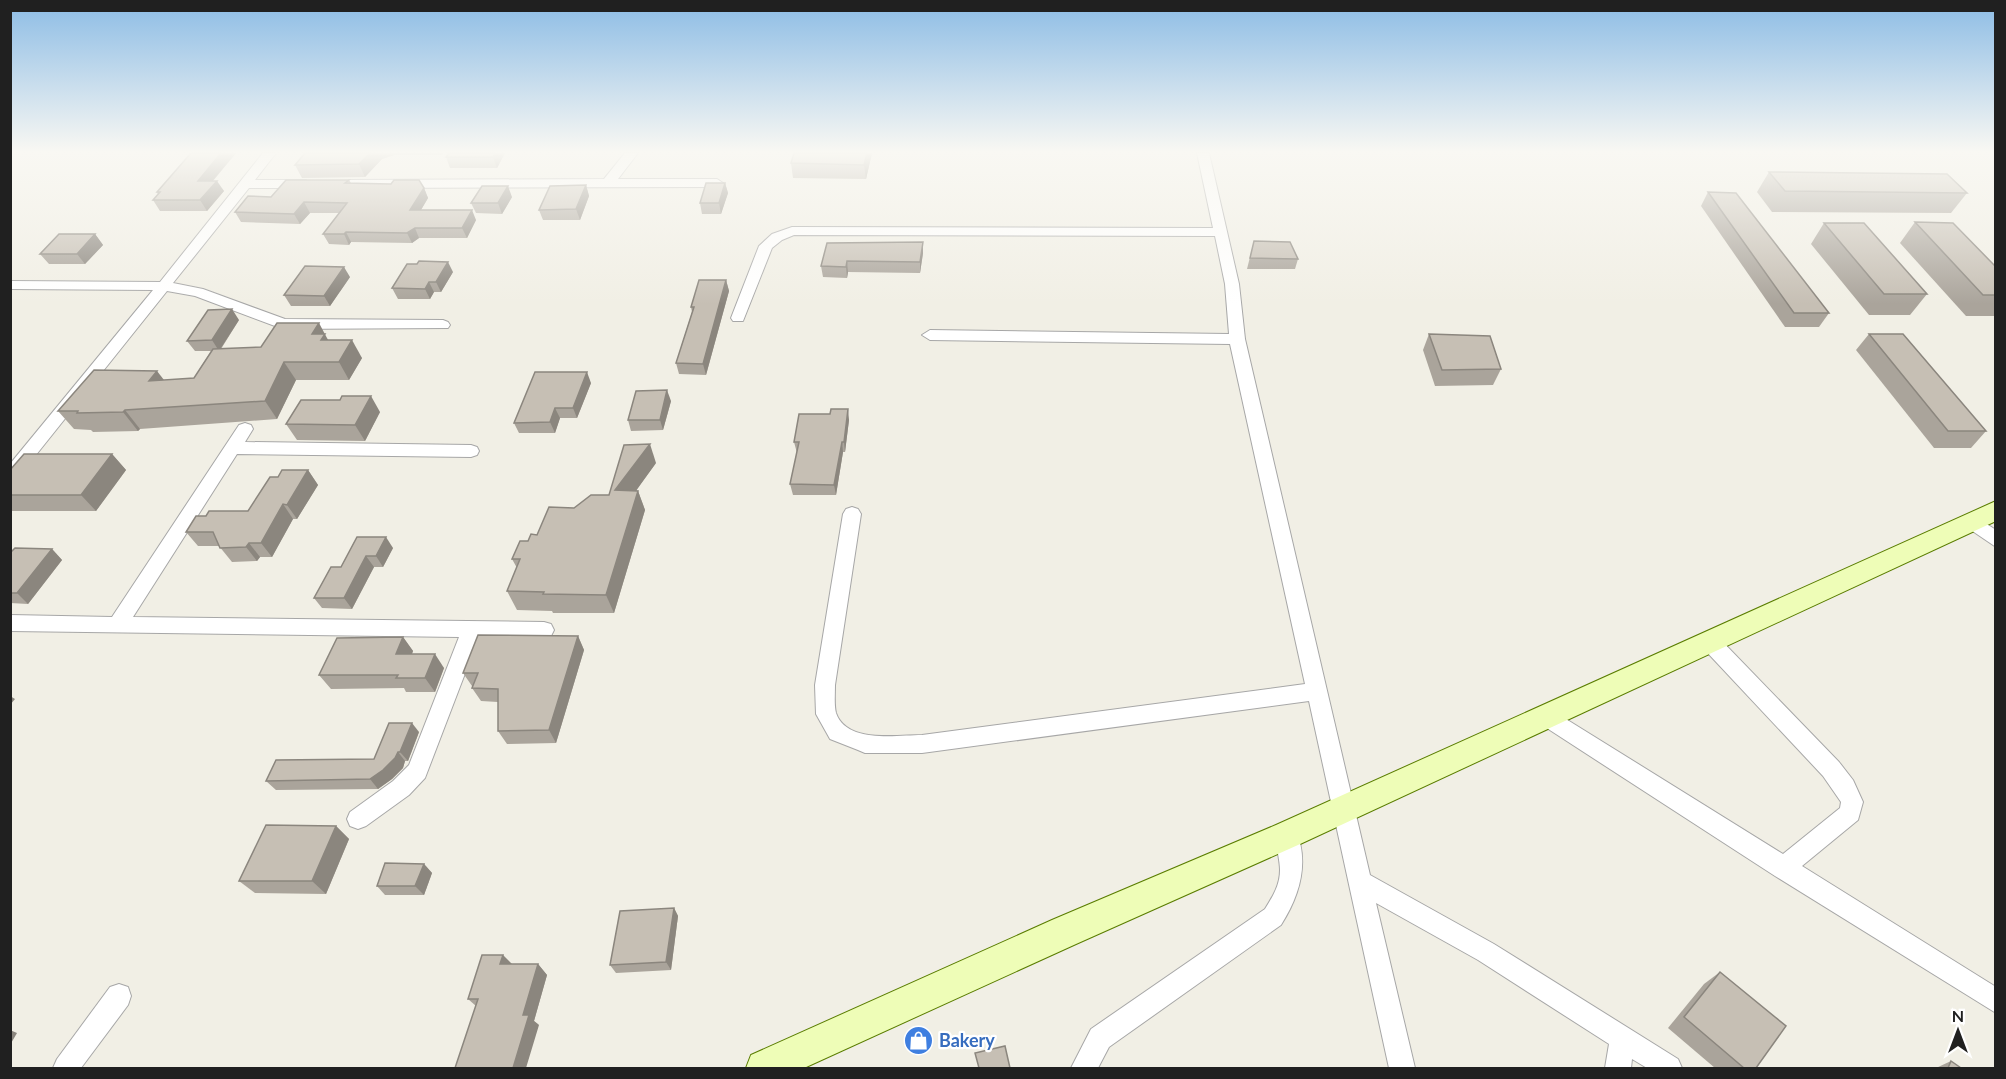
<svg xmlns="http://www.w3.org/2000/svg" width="2006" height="1079" font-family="Lato,sans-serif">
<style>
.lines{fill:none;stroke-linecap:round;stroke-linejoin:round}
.street-casing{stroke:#a7a7a7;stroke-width:2}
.secondary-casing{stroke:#5a7d00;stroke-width:2}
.street{fill:#fff;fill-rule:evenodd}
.secondary{fill:#eefdb7;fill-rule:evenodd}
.wall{fill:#aaa49b}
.shaded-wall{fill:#8b867e}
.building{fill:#c6bfb4;stroke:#8b867e;stroke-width:1.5}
.labels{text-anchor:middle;stroke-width:4.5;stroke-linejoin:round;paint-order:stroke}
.near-shop-label{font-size:18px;font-weight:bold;fill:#366cbe;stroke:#fff;text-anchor:start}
</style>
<rect width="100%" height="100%" fill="#f1efe5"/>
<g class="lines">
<defs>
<g id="street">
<polygon points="263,153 276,153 255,180 306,180 312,184 306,188 249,188 173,283 203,289 285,319 443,320 448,322 450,325 448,328 283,329 195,296 167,291 16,480 10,482 10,464 153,290 10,289 10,281 160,282"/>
<polygon points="625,153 638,153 618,179 717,179 723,183 717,187 349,188 343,184 349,180 604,179"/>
<path d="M 1197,153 L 1209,153 L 1239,284 L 1245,339 L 1370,875 L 1494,944 L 1678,1059 L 1682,1068 L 1647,1068 L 1632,1059 L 1631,1068 L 1605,1068 L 1609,1044 L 1478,960 L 1376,903 L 1415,1068 L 1389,1068 L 1309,701 L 922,753 L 865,753 L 858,750 L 830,739 L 816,714 L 815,685 L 843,514 L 846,509 L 852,507 L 858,509 L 861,514 L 835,685 C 835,694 834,705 836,713 C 847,744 897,735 922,735 L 1305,684 L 1230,344 L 930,340 L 922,335 L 930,330 L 1229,334 L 1225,284 L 1215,236 L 794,235 L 782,240 L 772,248 L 743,321 L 733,321 L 731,318 L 759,246 L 772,234 L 792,227 L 1213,228 Z"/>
<polygon points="245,423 251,425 253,429 245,442 471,445 477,447 479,451 477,455 471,457 237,454 133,617 544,622 551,624 554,630 551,636 544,638 479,637 425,778 409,795 366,826 358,829 350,826 347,819 350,812 393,781 409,765 459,637 10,631 10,615 112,617 239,425"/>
<polygon points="1971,514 1996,530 1996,547 1965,526 1962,521 1965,516"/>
<polygon points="1710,634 1717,636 1839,762 1853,780 1863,802 1858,820 1802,866 1996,987 1996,1013 1775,876 1539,723 1536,717 1539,711 1546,708 1553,711 1783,854 1840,808 1841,802 1823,776 1703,648 1700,642 1703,636"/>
<path d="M 1287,825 L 1295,828 C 1310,862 1300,895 1281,925 L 1109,1047 L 1098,1068 L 1071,1068 L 1091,1029 L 1265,909 C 1273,896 1280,885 1280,870 C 1280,856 1273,841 1279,828 Z"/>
<polygon points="119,984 128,987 131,996 128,1005 81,1068 53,1068 57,1059 110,987"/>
</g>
<polygon id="secondary" points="1996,501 1996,521 1298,845 1076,944 804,1068 746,1068 751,1055 1052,920 1276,825"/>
</defs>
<use href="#street" class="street-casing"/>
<use href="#secondary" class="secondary-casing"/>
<use href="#street" class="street"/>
<use href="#secondary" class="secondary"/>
</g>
<g class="wall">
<polygon points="191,153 236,153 213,181 224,191 207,211 160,211 153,200 158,195 157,192"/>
<polygon points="305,153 443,153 442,155 394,155 382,159 365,177 302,178 295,165"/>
<polygon points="449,153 505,153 497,168 450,168 446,157"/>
<polygon points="794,153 872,153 866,179 793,178 791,163"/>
<polygon points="1769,172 1967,193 1951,213 1772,212 1757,192"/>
<polygon points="349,180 351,183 424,188 428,198 421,210 476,220 467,238 419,238 412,243 351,242 349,245 329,244 323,234 340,213 310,213 300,224 241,222 235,212 271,197"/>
<polygon points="725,183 728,193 721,214 702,214 700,203"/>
<polygon points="586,185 589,196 580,220 543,220 539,210"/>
<polygon points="1708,192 1829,313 1819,327 1785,327 1701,206"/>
<polygon points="512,197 502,214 476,213 471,203"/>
<polygon points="1915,222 1995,266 1995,316 1966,316 1900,243"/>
<polygon points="1824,223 1927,294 1910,315 1869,315 1811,244"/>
<polygon points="95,234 103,245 85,264 49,264 40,254"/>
<polygon points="1254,241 1298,259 1295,269 1247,269"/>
<polygon points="827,243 923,253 920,273 848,272 847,278 823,277 821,266"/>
<polygon points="453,272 441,292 434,292 430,299 398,299 392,288"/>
<polygon points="350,277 330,306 291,306 284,295"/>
<polygon points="726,280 729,291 706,375 679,374 676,363 692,312 691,307"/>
<polygon points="239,320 221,349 261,347 329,340 362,358 349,380 296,380 277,419 140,429 138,431 93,432 91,430 74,429 58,411 164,380 194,378 211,351 195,351 187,341"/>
<polygon points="1429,334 1501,369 1493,385 1435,386 1423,350"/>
<polygon points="1869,334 1986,431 1971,448 1934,448 1856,350"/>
<polygon points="591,383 577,418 560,418 555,433 519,433 514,423"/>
<polygon points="671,401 663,430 631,431 628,420"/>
<polygon points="380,412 365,441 297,440 286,424"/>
<polygon points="849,420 845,452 843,452 836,495 793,495 790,484 797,453 794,442"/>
<polygon points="112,454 126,470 96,511 10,511 10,470"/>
<polygon points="656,463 636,490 638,491 645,510 614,613 553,613 552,611 517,610 507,591 517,568 512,559 537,535 574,508 609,495"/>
<polygon points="308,470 318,485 297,519 293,519 272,557 260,557 257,561 232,562 219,546 198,546 186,532 206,516 248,511 278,477"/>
<polygon points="357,537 393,548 383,567 374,567 352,609 322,608 314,598 341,567"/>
<polygon points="52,549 62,560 28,604 10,603 10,553"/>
<polygon points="578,636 584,650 556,743 507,744 498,731 498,702 481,701 472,688 473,686 472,686 463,673"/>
<polygon points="403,637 413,651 412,654 444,668 435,692 406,692 404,688 331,689 319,675"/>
<polygon points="419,732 408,761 405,761 403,768 392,779 378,789 276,790 266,781 374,759"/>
<polygon points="336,826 349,839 326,894 255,893 239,881"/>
<polygon points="424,864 432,873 424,895 385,895 377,886"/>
<polygon points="674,908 678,916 671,970 616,973 610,965"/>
<polygon points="512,964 538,964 547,975 534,1021 539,1025 476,1006 468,999"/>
<polygon points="1720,972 1756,1068 1715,1068 1668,1028 1704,984"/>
<polygon points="1951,1061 1961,1068 1936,1068"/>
</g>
<g class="shaded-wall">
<polygon points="221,153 236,153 204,191 198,181"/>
<polygon points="370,153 393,153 394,155 382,159 365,177 359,164"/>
<polygon points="495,153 505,153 497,168 493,157"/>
<polygon points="867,153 872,153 866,179 864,165"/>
<polygon points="217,181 224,191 207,211 200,200"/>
<polygon points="725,183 728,193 721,214 719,203"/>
<polygon points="586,185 589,196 580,220 576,209"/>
<polygon points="508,186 512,197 502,214 498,203"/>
<polygon points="424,188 428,198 415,220 410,210"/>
<polygon points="304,202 310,213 300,224 294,214"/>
<polygon points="472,210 476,220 467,238 462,228"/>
<polygon points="415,228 419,238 412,243 407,233"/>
<polygon points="346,232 351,242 349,245 344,234"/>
<polygon points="95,234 103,245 85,264 77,254"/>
<polygon points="923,242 923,253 920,273 920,262"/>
<polygon points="847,261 848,272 847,278 846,267"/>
<polygon points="448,262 453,272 441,292 436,282"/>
<polygon points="344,267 350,277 330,306 324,296"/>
<polygon points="726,280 729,291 706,375 703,364"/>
<polygon points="429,282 434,292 430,299 425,289"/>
<polygon points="232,309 239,320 219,351 212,340"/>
<polygon points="319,323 335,353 312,334"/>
<polygon points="352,340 362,358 349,380 339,362"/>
<polygon points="284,362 296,380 277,419 265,401"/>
<polygon points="157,371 171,389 149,381"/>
<polygon points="587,372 591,383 577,418 573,408"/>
<polygon points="667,390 671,401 663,430 660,420"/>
<polygon points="371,396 380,412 365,441 355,425"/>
<polygon points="555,408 560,418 555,433 550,422"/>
<polygon points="848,409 849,420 845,452 844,442"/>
<polygon points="125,410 140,429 138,431 123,412"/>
<polygon points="842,442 843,452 836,495 834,485"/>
<polygon points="650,444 656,463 623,509 615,490"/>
<polygon points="112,454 126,470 96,511 81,495"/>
<polygon points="308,470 318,485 297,519 287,505"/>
<polygon points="638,491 645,510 614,613 606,595"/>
<polygon points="283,504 293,519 272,557 261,543"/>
<polygon points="386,537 393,548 383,567 376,556"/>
<polygon points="249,543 260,557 257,561 246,547"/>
<polygon points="52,549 62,560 28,604 17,593"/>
<polygon points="366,556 374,567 352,609 344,598"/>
<polygon points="578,636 584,650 556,743 549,730"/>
<polygon points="403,637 413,651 406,668 396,654"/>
<polygon points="435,654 444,668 435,692 425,678"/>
<polygon points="10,696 15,699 10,705"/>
<polygon points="412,723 419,732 408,761 400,752"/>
<polygon points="398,752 405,761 403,768 392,779 378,789 370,779"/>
<polygon points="336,826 349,839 326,894 312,881"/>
<polygon points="424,864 432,873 424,895 415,886"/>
<polygon points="674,908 678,916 671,970 666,962"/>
<polygon points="503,955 513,965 500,964"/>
<polygon points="538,964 547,975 534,1021 539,1025 526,1068 513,1068 523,1015"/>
<polygon points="10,1030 17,1033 10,1045"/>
</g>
<g class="building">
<polygon points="191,153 221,153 198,181 217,181 200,200 153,200 160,192 157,192"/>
<polygon points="305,153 370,153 359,164 295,165"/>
<polygon points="449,153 495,153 493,157 446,157"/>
<polygon points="794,153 867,153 864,165 791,163"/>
<polygon points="1769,172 1947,174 1967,193 1785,191"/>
<polygon points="286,180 349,180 345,183 391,184 394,180 419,180 424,188 410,210 472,210 462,228 415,228 407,233 346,232 344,234 323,234 347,203 304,202 294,214 235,212 248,196 271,197"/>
<polygon points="706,183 725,183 719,203 700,203"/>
<polygon points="586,185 576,209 539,210 550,186"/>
<polygon points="482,186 508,186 498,203 471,203"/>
<polygon points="1708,192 1736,193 1829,313 1794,313"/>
<polygon points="1915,222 1953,223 1995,266 1995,295 1983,295"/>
<polygon points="1824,223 1864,223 1927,294 1884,294"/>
<polygon points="59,234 95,234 77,254 40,254"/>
<polygon points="1254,241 1290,242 1298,259 1250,258"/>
<polygon points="923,242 920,262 847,261 846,267 821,266 827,243"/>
<polygon points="419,261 448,262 436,282 429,282 425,289 392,288 407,264 417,264"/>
<polygon points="305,266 344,267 324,296 284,295"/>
<polygon points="699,280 726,280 703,364 676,363 694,307 691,307"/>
<polygon points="232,309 212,340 187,341 208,310"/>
<polygon points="277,323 319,323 312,334 325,334 321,340 352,340 339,362 284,362 265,401 125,410 123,412 77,413 78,411 58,411 94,370 157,371 149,381 194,378 213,349 261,347"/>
<polygon points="1429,334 1490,336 1501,369 1442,370"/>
<polygon points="1869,334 1903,334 1986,431 1948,431"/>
<polygon points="535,372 587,372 573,408 555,408 550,422 514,423"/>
<polygon points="667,390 660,420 628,420 636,391"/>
<polygon points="342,396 371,396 355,425 286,424 301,400 340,400"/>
<polygon points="831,409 848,409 844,442 842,442 834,485 790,484 799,442 794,442 799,414 830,414"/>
<polygon points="650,444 615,490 638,491 606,595 543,594 544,592 507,591 520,559 512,559 520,541 528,541 531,534 537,535 549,507 574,508 591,495 609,495 624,445"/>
<polygon points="24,454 112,454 81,495 10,495 10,470"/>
<polygon points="282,470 308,470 287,505 283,504 261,543 249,543 246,547 220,548 213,532 186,532 196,516 206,516 209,511 248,511 270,477 278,477"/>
<polygon points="357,537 386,537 376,556 366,556 344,598 314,598 331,567 341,567"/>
<polygon points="15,548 52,549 17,593 10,593 10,553"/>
<polygon points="478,635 578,636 549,730 498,731 498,689 472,688 478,673 463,673"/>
<polygon points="403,637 396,654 435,654 425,678 396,678 398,675 319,675 337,638"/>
<polygon points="389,723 412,723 400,752 398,752 395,758 383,770 370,779 266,781 276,760 374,759"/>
<polygon points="266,825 336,826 312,881 239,881"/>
<polygon points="385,863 424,864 415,886 377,886"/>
<polygon points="674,908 666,962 610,965 620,911"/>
<polygon points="482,955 503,955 500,964 538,964 523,1015 529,1015 513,1068 455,1068 478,999 468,999"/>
<polygon points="1720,972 1786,1026 1756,1068 1744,1068 1684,1017"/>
<polygon points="1005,1046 1010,1068 979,1068 975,1053"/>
<polygon points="1951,1061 1961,1068 1948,1068"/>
</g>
<linearGradient id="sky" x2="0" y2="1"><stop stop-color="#8cbce5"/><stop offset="0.5" stop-color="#f9f8f3"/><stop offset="1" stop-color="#f9f8f3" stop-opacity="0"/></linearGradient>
<rect width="2006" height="304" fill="url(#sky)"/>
<defs>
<symbol id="shop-disc" viewBox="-11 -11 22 22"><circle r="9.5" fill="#3f7fe0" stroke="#fff"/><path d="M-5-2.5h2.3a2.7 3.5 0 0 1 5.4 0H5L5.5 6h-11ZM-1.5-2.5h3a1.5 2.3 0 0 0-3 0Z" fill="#fff"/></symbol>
</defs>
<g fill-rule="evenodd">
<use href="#shop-disc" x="902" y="1024" width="33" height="33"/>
</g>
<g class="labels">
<g class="near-shop-label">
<text x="939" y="1047">Bakery</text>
</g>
</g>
<rect width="2006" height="1079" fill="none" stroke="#202020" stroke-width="24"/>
<g transform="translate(1958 1031)" stroke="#ffffff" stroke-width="4.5" paint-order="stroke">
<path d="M0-4.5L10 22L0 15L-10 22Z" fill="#202020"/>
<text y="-9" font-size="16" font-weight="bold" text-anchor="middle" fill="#202020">N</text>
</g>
</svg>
